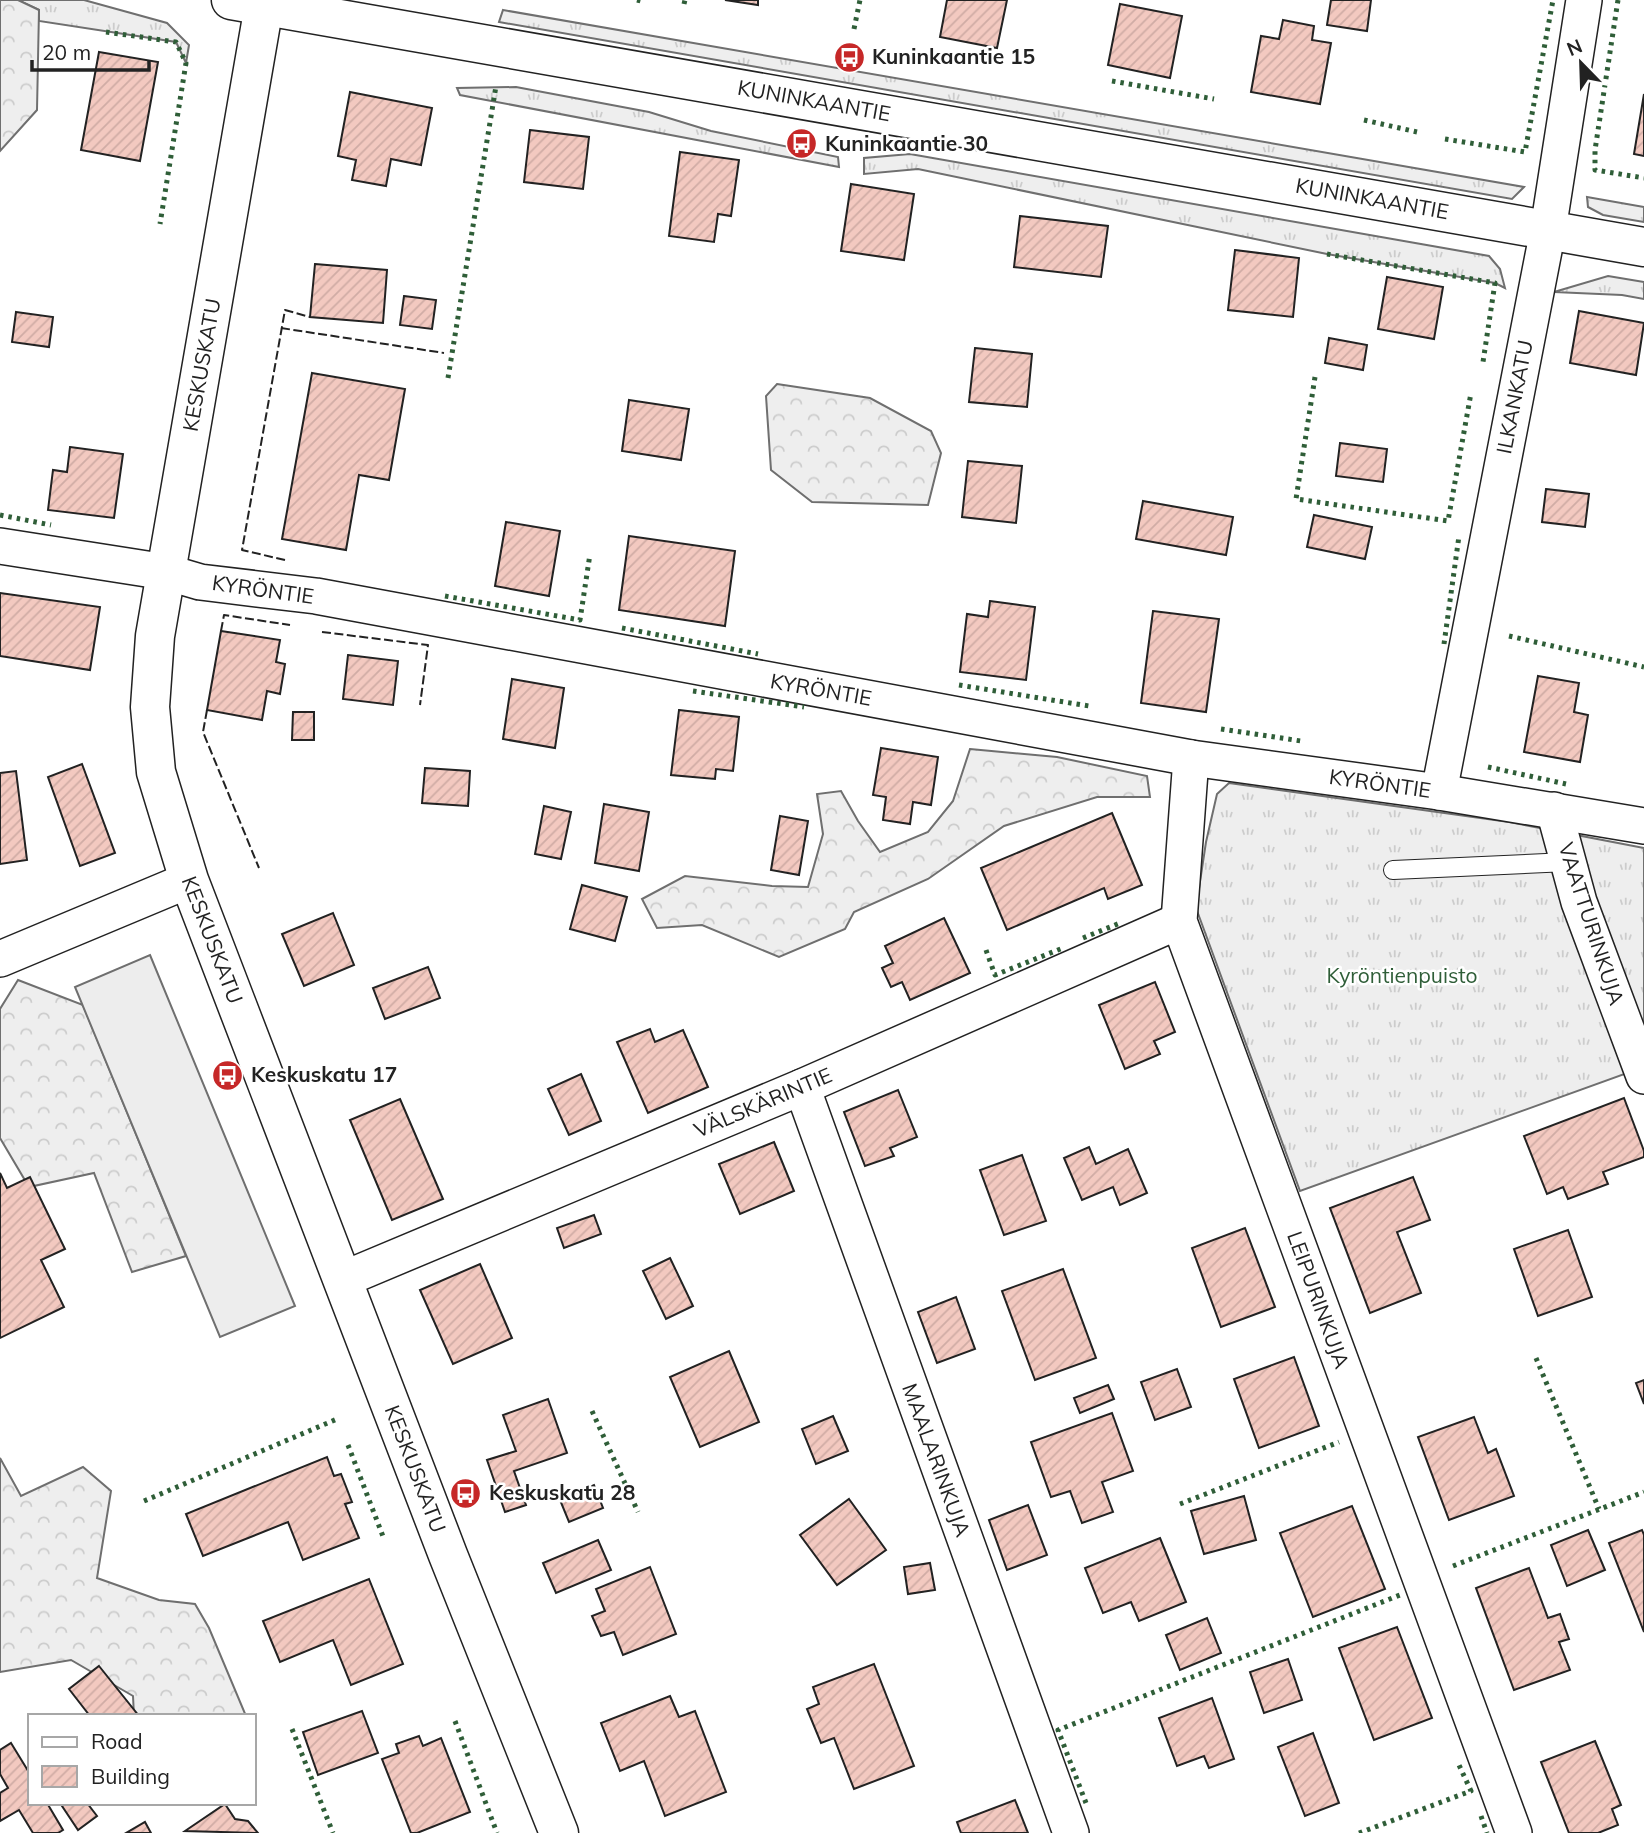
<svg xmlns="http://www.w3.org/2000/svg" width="1644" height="1833" font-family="Mulish,sans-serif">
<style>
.grass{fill:url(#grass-tufts);stroke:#6f6f6f;stroke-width:2}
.forest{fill:url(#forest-crowns);stroke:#6f6f6f;stroke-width:2}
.parking{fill:#ededed;stroke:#6f6f6f;stroke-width:2}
.building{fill:url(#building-hatch);stroke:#222;stroke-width:2}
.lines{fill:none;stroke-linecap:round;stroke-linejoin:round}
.service-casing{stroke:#222;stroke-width:20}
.minor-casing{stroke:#222;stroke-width:38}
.tertiary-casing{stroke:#222;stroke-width:41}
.service{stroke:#fff;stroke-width:18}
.minor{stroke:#fff;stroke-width:35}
.tertiary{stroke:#fff;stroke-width:38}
.hedge{stroke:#2f5e38;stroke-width:5;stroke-dasharray:3.5 5;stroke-linecap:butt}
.fence{stroke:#222;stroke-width:2;stroke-dasharray:9 3.5;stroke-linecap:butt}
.labels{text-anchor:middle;stroke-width:5;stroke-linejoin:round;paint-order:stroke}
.poi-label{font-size:21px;font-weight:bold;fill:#222;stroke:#fff;text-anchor:start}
.street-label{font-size:21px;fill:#222;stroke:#fff}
.park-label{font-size:21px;fill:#2f5e38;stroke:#fff}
</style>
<defs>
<pattern id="grass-tufts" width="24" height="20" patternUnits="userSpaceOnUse" patternTransform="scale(1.75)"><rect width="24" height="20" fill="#eee"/><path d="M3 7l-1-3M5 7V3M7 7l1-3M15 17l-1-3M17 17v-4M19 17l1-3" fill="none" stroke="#ccc"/></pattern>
<pattern id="forest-crowns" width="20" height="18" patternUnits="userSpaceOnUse" patternTransform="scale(1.75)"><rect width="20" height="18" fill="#eee"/><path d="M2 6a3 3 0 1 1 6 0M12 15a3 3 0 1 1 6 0" fill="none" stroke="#ccc"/></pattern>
<pattern id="building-hatch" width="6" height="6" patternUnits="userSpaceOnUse" patternTransform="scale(1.75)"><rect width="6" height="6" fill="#f3c9c0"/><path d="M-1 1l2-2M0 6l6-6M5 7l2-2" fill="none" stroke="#d0aca5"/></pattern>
</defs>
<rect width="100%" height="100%" fill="#fff"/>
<g class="grass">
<polygon points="18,0 84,0 167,23 189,45 186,63 176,42 39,21 39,10"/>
<polygon points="503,10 1524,187 1512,199 499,22"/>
<polygon points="516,87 649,112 711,131 838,157 839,167 460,95 457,88"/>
<polygon points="910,154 1489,256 1500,269 1505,288 1495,283 1327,254 918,169 864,174 864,158"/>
<polygon points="1587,197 1644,207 1644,222 1603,215 1588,207"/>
<polygon points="1608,276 1644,282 1644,299 1622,295 1554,292"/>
<polygon points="1229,783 1509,822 1644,848 1644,1067 1300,1191 1196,908 1206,842 1217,794"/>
</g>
<g class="forest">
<polygon points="0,0 18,0 39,10 37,110 0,151"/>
<polygon points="777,384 870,398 931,431 941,453 928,505 812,502 771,470 766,396"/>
<polygon points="970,749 1057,757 1147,776 1150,797 1097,797 1004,826 928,879 854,912 845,929 779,957 702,925 657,928 642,899 685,876 772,886 808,887 823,834 817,794 841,791 858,821 880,852 928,832 953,801"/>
<polygon points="18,980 83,1005 186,1256 132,1272 94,1173 29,1187 0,1138 0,1009"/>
<polygon points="0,1458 21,1496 83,1467 111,1491 97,1578 159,1600 195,1604 209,1628 246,1716 134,1716 133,1696 71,1660 0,1672"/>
</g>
<polygon class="parking" points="150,955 295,1306 220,1337 75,987"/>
<g class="building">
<polygon points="725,0 758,0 758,5"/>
<polygon points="947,0 1007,0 997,48 940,37"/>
<polygon points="1331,0 1371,0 1367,31 1327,25"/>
<polygon points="1120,4 1182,16 1170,78 1108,65"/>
<polygon points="1283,20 1314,26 1312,40 1331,43 1320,104 1251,92 1261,36 1279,39"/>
<polygon points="99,52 158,62 140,161 81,150"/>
<polygon points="350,92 432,108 421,165 391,159 386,186 352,180 356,160 338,156"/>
<polygon points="1644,94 1644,156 1634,154"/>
<polygon points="530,130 589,137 583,189 524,182"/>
<polygon points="680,152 739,160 731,216 718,214 714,242 669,236"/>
<polygon points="851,184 914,194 904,260 841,251"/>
<polygon points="1020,216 1108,226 1101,277 1014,267"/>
<polygon points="1235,250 1299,258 1293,317 1228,310"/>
<polygon points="315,264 387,270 383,323 310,317"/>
<polygon points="1387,277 1443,287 1434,339 1378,329"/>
<polygon points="404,296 436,300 432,329 400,325"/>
<polygon points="1579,311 1644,323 1636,375 1570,363"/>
<polygon points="16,312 53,317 49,347 12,342"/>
<polygon points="1329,338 1367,345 1363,370 1325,363"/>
<polygon points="975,348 1032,354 1027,407 969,402"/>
<polygon points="312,373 405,389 389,480 359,475 346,550 282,539"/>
<polygon points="629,400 689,409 681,460 622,451"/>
<polygon points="1340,443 1387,449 1383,482 1336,476"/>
<polygon points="70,447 123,454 114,518 48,510 53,470 67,472"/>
<polygon points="968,461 1022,466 1016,523 962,517"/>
<polygon points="1546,489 1589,494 1585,527 1542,522"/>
<polygon points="1143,501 1233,517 1226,555 1136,539"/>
<polygon points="1314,515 1372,527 1365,559 1307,547"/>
<polygon points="506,522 560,531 549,596 495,586"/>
<polygon points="629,536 735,551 725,626 619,610"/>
<polygon points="0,593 100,607 90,670 0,656"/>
<polygon points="990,601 1035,607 1026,680 960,672 967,614 988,617"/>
<polygon points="1153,611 1219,619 1206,712 1141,703"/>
<polygon points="221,631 280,640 276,662 285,664 280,694 267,691 262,720 207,710"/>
<polygon points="348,655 398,661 393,705 343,699"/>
<polygon points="1538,676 1579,683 1574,712 1588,715 1580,762 1524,752"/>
<polygon points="512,679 564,688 555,748 503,739"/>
<polygon points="679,710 739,717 733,771 716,769 715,779 671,775"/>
<polygon points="293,712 314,712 314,740 292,740"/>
<polygon points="881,748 938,757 931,805 913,802 910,824 883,820 886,797 873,795"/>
<polygon points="82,764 115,853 80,866 48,777"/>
<polygon points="425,768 470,771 468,806 422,803"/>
<polygon points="16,771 27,860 0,864 0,773"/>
<polygon points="604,804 649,812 639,871 595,863"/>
<polygon points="544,806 571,812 561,859 535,854"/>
<polygon points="1112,813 1142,885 1108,899 1104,888 1007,930 981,868"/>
<polygon points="780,816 808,821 799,875 771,870"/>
<polygon points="582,885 627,897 615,941 570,929"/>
<polygon points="333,913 354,965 304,986 282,934"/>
<polygon points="944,918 970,973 910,1000 902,982 891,987 882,968 893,963 885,946"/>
<polygon points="428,967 440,998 385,1019 373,988"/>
<polygon points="1155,982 1175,1032 1154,1041 1160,1054 1125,1069 1099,1005"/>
<polygon points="650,1029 655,1042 683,1030 708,1087 648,1113 617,1042"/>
<polygon points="581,1074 601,1121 569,1135 548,1089"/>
<polygon points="898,1090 917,1137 890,1148 894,1156 865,1166 844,1112"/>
<polygon points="1624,1098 1644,1151 1644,1157 1603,1172 1608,1184 1568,1199 1563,1187 1547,1194 1524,1136"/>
<polygon points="400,1099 443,1199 392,1220 350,1120"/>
<polygon points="774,1142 794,1191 740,1214 719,1164"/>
<polygon points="1089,1147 1096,1164 1128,1149 1147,1193 1120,1205 1113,1187 1082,1200 1064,1158"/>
<polygon points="1022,1155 1046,1221 1004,1235 980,1170"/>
<polygon points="0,1173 7,1188 30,1177 65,1249 41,1260 64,1307 0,1338"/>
<polygon points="1413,1177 1430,1220 1397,1232 1421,1293 1370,1313 1330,1208"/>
<polygon points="594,1215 601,1234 564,1248 557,1228"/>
<polygon points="1245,1228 1275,1307 1221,1327 1192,1248"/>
<polygon points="1568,1230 1592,1297 1538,1316 1514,1249"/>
<polygon points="670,1258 693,1306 666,1319 643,1271"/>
<polygon points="480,1264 512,1338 453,1364 420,1290"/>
<polygon points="1063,1269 1096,1358 1035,1380 1002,1291"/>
<polygon points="956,1297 975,1349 937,1363 918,1312"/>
<polygon points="729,1351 759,1422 700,1447 670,1377"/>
<polygon points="1294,1357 1319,1426 1259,1448 1234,1379"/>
<polygon points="1177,1369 1191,1407 1155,1420 1141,1382"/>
<polygon points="1644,1380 1644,1404 1636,1383"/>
<polygon points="1108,1385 1114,1399 1080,1413 1074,1398"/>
<polygon points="548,1399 567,1453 514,1471 526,1505 505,1512 487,1460 516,1451 503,1415"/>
<polygon points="1112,1413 1133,1471 1102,1482 1113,1512 1082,1523 1070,1491 1051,1497 1031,1442"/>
<polygon points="833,1416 848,1451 816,1464 802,1429"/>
<polygon points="1474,1417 1488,1453 1496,1449 1514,1496 1449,1520 1418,1437"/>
<polygon points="327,1457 334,1476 341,1474 352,1502 345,1504 359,1538 303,1560 288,1522 203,1556 186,1514"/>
<polygon points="594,1485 603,1508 569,1522 560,1500"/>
<polygon points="1244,1496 1256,1540 1204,1554 1191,1511"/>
<polygon points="849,1499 886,1550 837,1585 800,1535"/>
<polygon points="1028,1505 1047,1555 1007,1570 989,1520"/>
<polygon points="1352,1506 1385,1589 1313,1617 1280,1533"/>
<polygon points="1588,1530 1605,1570 1567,1586 1551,1545"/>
<polygon points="1642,1530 1644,1535 1644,1632 1609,1543"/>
<polygon points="1160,1538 1186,1602 1139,1621 1131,1602 1103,1613 1085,1568"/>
<polygon points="598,1540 611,1570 556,1593 543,1563"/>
<polygon points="930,1563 935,1590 908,1594 904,1567"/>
<polygon points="650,1567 676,1634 623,1655 614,1632 601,1636 592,1616 605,1611 596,1589"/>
<polygon points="1529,1568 1548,1618 1560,1614 1569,1639 1559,1642 1570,1670 1514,1690 1476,1588"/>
<polygon points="369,1579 403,1664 351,1685 333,1640 280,1662 263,1621"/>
<polygon points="1207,1618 1221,1653 1180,1670 1166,1635"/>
<polygon points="1397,1627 1432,1718 1374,1740 1339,1648"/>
<polygon points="1288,1659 1302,1700 1264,1713 1250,1672"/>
<polygon points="874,1664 914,1766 854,1789 834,1738 821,1743 807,1709 819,1704 813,1687"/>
<polygon points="99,1666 139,1716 90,1716 69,1689"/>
<polygon points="670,1696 679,1717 695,1711 726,1792 665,1816 644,1761 620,1771 601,1723"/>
<polygon points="1212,1698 1234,1759 1209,1768 1204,1756 1177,1766 1159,1718"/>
<polygon points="362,1711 378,1753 318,1775 303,1732"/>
<polygon points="1313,1733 1339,1803 1305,1816 1278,1747"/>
<polygon points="419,1736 423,1746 441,1738 470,1812 417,1833 411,1833 382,1759 399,1753 396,1744"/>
<polygon points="1595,1741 1621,1805 1612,1809 1618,1825 1598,1833 1569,1833 1541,1762"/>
<polygon points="11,1743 30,1774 30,1803 47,1803 63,1830 58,1833 33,1833 19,1810 0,1821 0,1793 8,1788 0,1774 0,1750"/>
<polygon points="1015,1800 1028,1833 961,1833 957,1822"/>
<polygon points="60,1803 87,1803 97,1816 78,1830"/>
<polygon points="225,1804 235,1819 248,1821 258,1833 185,1831"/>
<polygon points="145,1822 151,1833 126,1833"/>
</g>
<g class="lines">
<defs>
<polyline id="service" points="1393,870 1568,862"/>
<g id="minor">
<polyline points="0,546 166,572 200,582 316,596 1191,758 1439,792 1644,826"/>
<polyline points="1191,758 1179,921 1514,1833"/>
<polyline points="1439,792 1548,230 1584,0"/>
<polyline points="1554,810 1579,902 1644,1076"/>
<polyline points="0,959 189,880"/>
<polyline points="802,1087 1071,1833"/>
<polyline points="344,1279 802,1087 1179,921"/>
</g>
<g id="tertiary">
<polyline points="231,0 1644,247"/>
<polyline points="265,0 155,636 150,707 156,772 189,880 448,1555 559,1833"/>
</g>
</defs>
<use href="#service" class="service-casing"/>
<use href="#minor" class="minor-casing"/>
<use href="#tertiary" class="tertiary-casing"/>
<use href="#service" class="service"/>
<use href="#minor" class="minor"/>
<use href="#tertiary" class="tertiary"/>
<g class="hedge">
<polyline points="637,0 645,2"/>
<polyline points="1618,0 1595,150 1595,170 1644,178"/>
<polyline points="684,4 685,0"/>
<polyline points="854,29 860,0"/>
<polyline points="106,32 176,42 186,63 160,224"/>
<polyline points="1112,81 1214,99"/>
<polyline points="1364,120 1417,132"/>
<polyline points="1445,139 1525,152 1553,0"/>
<polyline points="1327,254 1495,283 1483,362"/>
<polyline points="1315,377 1296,499 1448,521 1471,393"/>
<polyline points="448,378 496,86"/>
<polyline points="0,515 51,525"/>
<polyline points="445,596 580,620 590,554"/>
<polyline points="622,628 758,654"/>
<polyline points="1509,636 1644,667"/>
<polyline points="1444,644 1459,536"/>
<polyline points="959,685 1089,706"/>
<polyline points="693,691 804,707"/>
<polyline points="1221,729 1301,741"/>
<polyline points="1488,767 1566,784"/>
<polyline points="1083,938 1120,923"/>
<polyline points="986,950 995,975 1063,948"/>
<polyline points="1536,1358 1599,1509"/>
<polyline points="592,1411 638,1512"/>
<polyline points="348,1445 384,1539"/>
<polyline points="144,1501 337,1419"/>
<polyline points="1180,1504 1339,1442"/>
<polyline points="1453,1566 1644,1492"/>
<polyline points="455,1721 497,1833"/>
<polyline points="292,1729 333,1833"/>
<polyline points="1086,1803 1058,1730 1400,1595"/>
<polyline points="1481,1816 1487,1833"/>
<polyline points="1359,1833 1471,1791 1459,1765"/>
</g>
<g class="fence">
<polyline points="281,328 444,353"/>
<polyline points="285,560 242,550 285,310 310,317"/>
<polyline points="221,631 224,615 290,625"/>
<polyline points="322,632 428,645 420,705"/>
<polyline points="207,710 203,732 259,868"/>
</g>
</g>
<defs>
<symbol id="bus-disc" viewBox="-11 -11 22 22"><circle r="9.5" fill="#c62828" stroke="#fff"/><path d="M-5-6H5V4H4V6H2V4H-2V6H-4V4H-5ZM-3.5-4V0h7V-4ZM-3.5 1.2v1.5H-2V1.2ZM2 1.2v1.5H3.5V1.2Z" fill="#fff"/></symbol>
</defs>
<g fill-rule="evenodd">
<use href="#bus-disc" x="832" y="40" width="35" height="35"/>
<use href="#bus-disc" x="784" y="126" width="35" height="35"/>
<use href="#bus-disc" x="210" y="1058" width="35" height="35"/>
<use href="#bus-disc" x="448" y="1476" width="35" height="35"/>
</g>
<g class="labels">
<g class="poi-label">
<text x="872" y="64">Kuninkaantie 15</text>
<text x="825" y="151">Kuninkaantie 30</text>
<text x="251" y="1082">Keskuskatu 17</text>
<text x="489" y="1500">Keskuskatu 28</text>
</g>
<g class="street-label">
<text transform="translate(814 101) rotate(10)" y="7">KUNINKAANTIE</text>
<text transform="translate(1372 199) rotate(10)" y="7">KUNINKAANTIE</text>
<text transform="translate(202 365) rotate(-80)" y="7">KESKUSKATU</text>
<text transform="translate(1515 397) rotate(-79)" y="7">ILKANKATU</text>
<text transform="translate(263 590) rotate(8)" y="7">KYRÖNTIE</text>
<text transform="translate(821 690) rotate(10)" y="7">KYRÖNTIE</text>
<text transform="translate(1380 784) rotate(8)" y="7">KYRÖNTIE</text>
<text transform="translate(1591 924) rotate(72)" y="7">VAATTURINKUJA</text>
<text transform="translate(212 940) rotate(69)" y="7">KESKUSKATU</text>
<text transform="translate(763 1103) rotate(-23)" y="7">VÄLSKÄRINTIE</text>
<text transform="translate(1318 1300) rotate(70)" y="7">LEIPURINKUJA</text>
<text transform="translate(936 1460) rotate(70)" y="7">MAALARINKUJA</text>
<text transform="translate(415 1469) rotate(69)" y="7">KESKUSKATU</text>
</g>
<g class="park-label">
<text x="1402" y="983">Kyröntienpuisto</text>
</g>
</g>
<rect x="28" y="1714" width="228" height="91" fill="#ffffff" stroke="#a7a7a7" stroke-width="2"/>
<rect x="42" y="1737" width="35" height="10" fill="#ffffff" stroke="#a7a7a7" stroke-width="2"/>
<text x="91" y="1749" font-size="21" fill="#222222">Road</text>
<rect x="42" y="1766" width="35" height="21" fill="url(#building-hatch)" stroke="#a7a7a7" stroke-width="2"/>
<text x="91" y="1784" font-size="21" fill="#222222">Building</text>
<g transform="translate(1581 63) rotate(337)" stroke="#ffffff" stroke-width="5" paint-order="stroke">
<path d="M0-5L12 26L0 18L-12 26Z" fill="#222222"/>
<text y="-10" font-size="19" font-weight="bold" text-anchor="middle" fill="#222222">N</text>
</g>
<path d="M32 60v10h117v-10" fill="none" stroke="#222222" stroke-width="3.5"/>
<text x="42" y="60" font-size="21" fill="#222222" stroke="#ffffff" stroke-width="5" paint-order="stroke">20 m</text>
</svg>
